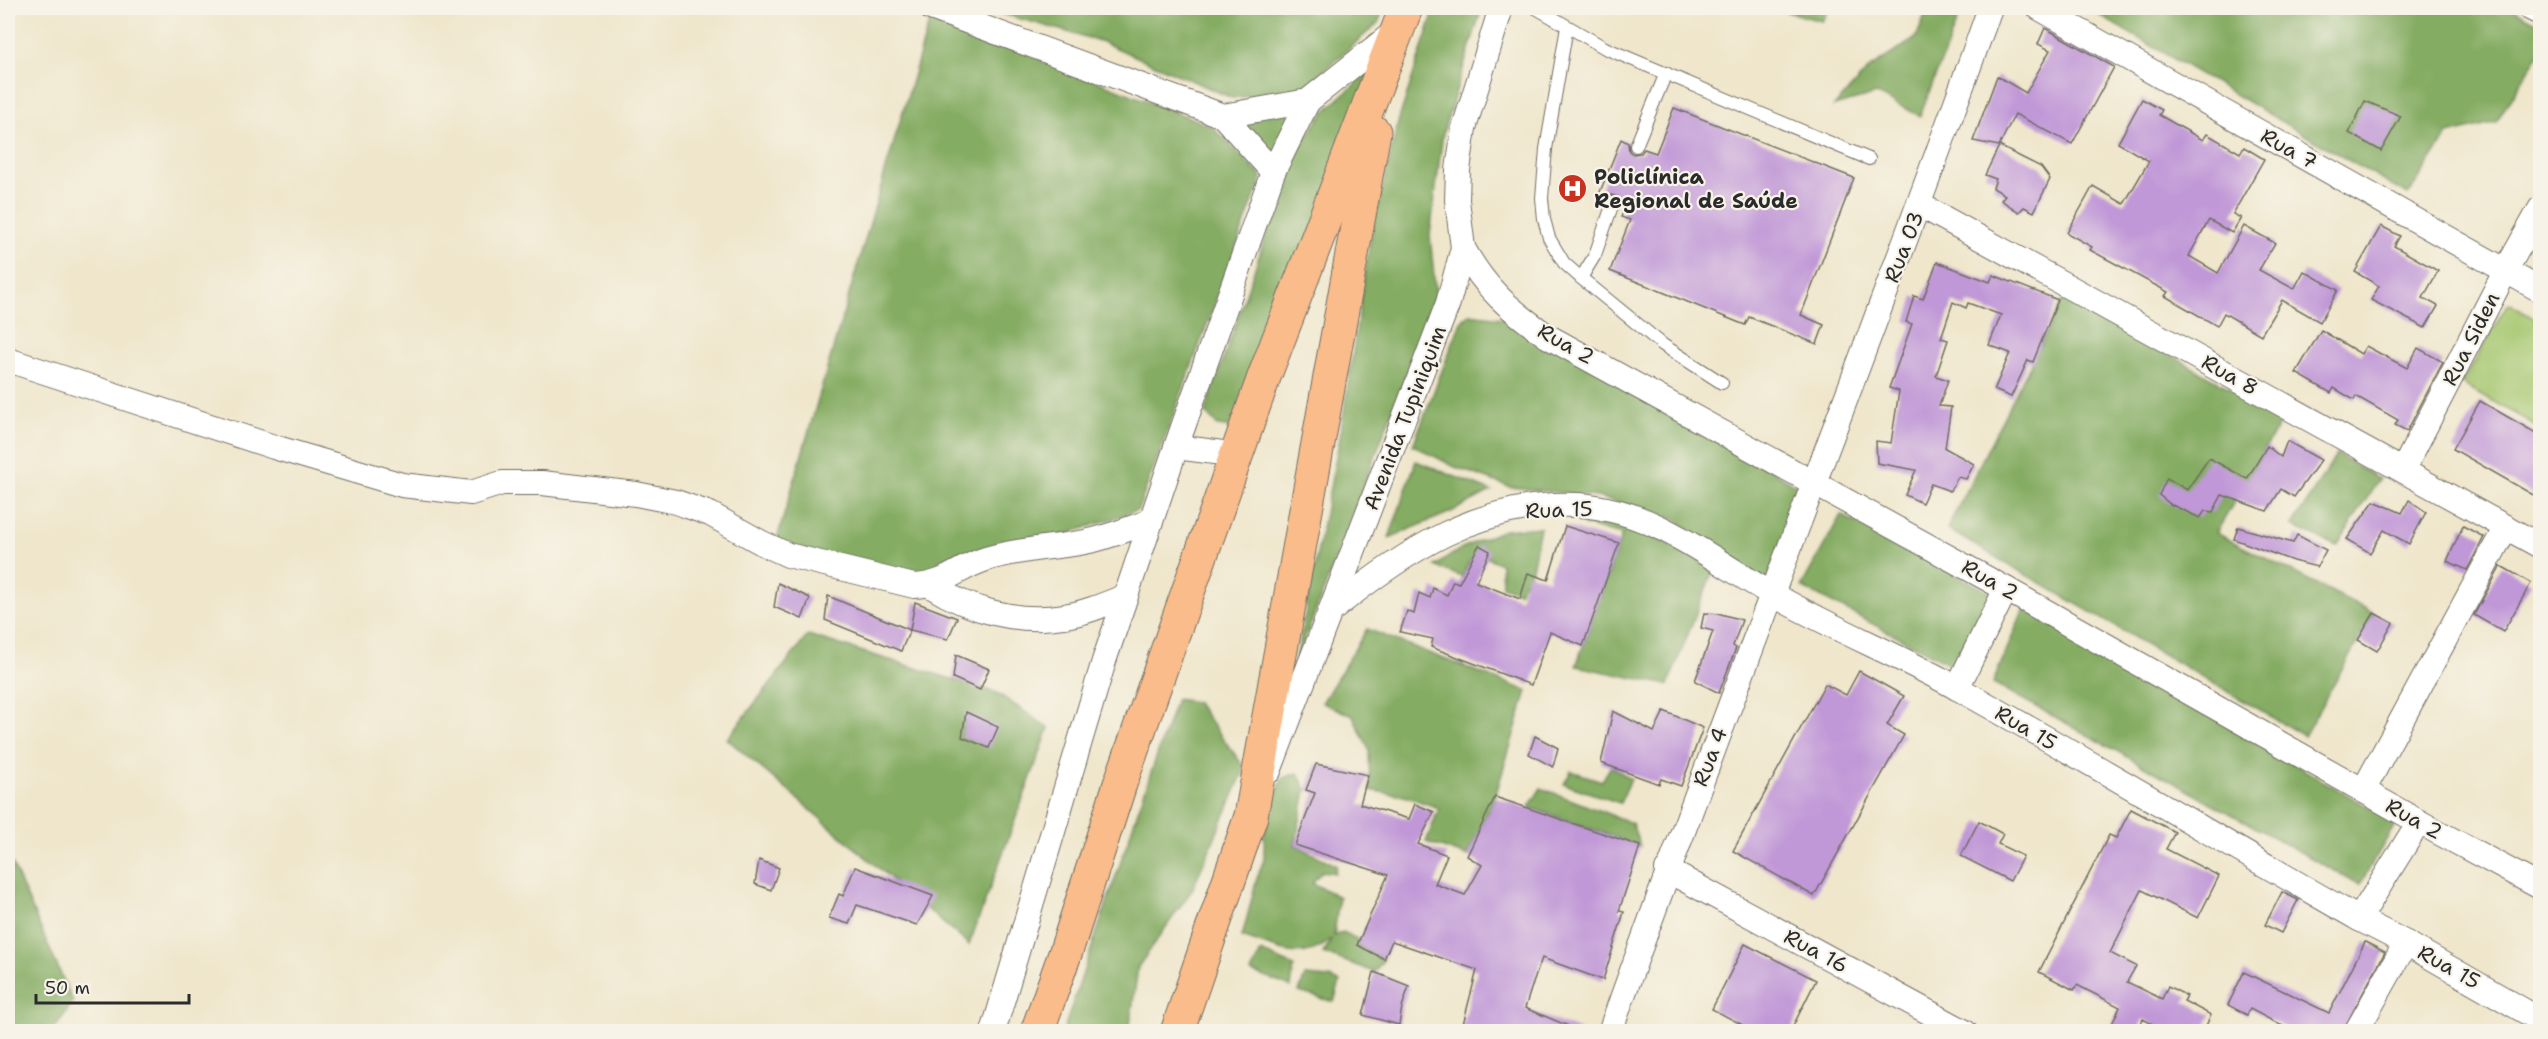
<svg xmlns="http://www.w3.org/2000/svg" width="2548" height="1039" font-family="'Shantell Sans',sans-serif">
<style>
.green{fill:#a6c76f;stroke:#68794d;stroke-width:1.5}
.forest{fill:#84ac62;stroke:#586c46;stroke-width:1.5}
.building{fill:#c097d7}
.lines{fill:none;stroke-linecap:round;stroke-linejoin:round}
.lane-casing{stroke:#706c63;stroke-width:14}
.street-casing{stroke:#706c63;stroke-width:26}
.primary-casing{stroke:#706c63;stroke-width:35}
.lane{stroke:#fff;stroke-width:12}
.street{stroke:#fff;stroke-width:24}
.primary{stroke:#f9bc8a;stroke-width:33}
.labels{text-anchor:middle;stroke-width:4.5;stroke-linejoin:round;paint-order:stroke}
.street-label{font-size:21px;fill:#2b2b2b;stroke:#f7f3e8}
.poi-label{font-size:21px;font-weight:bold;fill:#2b2b2b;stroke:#f7f3e8;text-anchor:start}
</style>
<rect width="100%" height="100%" fill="#f7f3e8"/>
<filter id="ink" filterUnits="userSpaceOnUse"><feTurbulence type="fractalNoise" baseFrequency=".0167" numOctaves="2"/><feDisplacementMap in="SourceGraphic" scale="12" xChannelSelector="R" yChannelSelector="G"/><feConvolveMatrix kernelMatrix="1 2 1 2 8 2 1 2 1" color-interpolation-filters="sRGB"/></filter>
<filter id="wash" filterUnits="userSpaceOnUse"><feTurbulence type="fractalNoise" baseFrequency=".008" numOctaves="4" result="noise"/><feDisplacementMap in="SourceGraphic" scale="24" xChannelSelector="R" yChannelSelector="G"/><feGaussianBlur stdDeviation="1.35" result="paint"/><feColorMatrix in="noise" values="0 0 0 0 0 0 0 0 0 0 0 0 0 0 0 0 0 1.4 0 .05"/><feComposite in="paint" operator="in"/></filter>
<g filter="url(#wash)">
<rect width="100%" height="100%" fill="#efe6cb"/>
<polygon class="green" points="2508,303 2540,322 2540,428 2462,384"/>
<g class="forest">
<polygon points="981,8 1384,8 1378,23 1302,90 1232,98 1100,41"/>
<polygon points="1435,8 1482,8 1443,133 1430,235 1436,297 1295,665 1340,437 1370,241 1399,119"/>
<polygon points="1773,8 1829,8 1822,21"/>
<polygon points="1928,8 1962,8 1920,116 1877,94 1834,106 1870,68 1916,38"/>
<polygon points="2104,8 2510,8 2540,24 2540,52 2496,122 2448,134 2408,195 2100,16"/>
<polygon points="931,16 1211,126 1262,177 1138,510 1055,538 931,586 774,549"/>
<polygon points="1376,65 1240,429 1218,426 1205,412 1294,155 1323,113"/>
<polygon points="1308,101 1273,172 1223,116"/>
<polygon points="2065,296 2283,418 2216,533 2374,613 2304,736 1947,529"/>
<polygon points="1469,314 1503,318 1592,359 1805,491 1766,581 1670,516 1597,497 1510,487 1455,467 1413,445 1461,322"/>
<polygon points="2337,454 2379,479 2337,546 2292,526"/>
<polygon points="1416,461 1491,491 1451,512 1389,538"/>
<polygon points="1588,515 1627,522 1714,568 1668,685 1576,666 1622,535 1584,525"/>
<polygon points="1841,515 1995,595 1956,667 1801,587"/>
<polygon points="1540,527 1532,569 1519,592 1502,586 1501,564 1486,557 1470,561 1462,577 1435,566 1462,548 1504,530"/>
<polygon points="2024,608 2396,823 2360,885 1993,683"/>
<polygon points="1367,629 1527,691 1495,797 1467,856 1426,842 1439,808 1404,796 1370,790 1369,750 1353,716 1322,703"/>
<polygon points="808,635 997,693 1049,728 969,945 727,739"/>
<polygon points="1176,699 1196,702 1245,768 1192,890 1138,967 1129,1031 1063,1032"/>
<polygon points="1611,766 1631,779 1620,803 1564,784 1571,771 1602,781"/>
<path d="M 1298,773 L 1306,790 L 1295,845 L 1336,865 L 1335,873 L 1322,871 L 1312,883 L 1339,897 L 1334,936 L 1343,932 L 1359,940 L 1357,945 L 1384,959 L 1374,972 L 1323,953 L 1332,939 C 1301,965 1277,948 1242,937 L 1257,878 L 1264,859 L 1265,809 L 1276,797 L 1282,778 Z"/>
<polygon points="1541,788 1632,823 1640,846 1529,807"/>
<polygon points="8,854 73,1002 53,1031 8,1031"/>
<polygon points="1261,952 1294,966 1291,987 1251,972"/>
<polygon points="1305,976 1329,978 1340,982 1334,1002 1299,992"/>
</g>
<g id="blocks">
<g class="building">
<polygon points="2045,28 2114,67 2072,144 2015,114 1999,146 1973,141 1997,76 2026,93 2050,50 2038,44"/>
<polygon points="2142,99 2162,110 2159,115 2203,140 2207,134 2240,153 2244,147 2264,159 2233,214 2241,218 2232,233 2209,220 2189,256 2218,273 2244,226 2275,243 2259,270 2294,289 2304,271 2338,290 2320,322 2282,300 2261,335 2224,313 2217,326 2165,296 2168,292 2090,250 2092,247 2067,233 2093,186 2124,204 2149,161 2118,143"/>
<polygon points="2365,101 2401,116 2381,151 2349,133"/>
<polygon points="1674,108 1854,178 1801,315 1824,325 1817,344 1749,317 1745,325 1610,271 1630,220 1621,217 1625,208 1621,206 1619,197 1611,195 1605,200 1598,197 1621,139 1628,143 1629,151 1633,154 1641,153 1644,149 1656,153"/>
<polygon points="1999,146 2041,167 2050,179 2034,212 2024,207 2019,212 2001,200 2005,195 1993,188 1996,179 1985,175"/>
<polygon points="2381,226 2400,236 2394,246 2438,271 2423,298 2438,306 2425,328 2371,300 2379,286 2355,272"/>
<polygon points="1937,262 1990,282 1993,275 2058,300 2033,362 2028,360 2011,397 1994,390 2010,353 1989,345 2001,315 1968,303 1966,308 1953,302 1941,338 1948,340 1936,376 1948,380 1939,406 1951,407 1945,448 1974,464 1966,479 1958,477 1950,491 1931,484 1922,503 1905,495 1916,470 1877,463 1876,441 1891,443 1899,391 1889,388 1912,324 1906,322 1914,296 1923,299"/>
<polygon points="2321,330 2361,354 2366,346 2407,368 2418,348 2443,362 2407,431 2395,425 2398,420 2356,396 2354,400 2334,388 2331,393 2296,373"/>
<polygon points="2480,401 2541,436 2541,487 2535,496 2453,449"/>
<polygon points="2287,441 2321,460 2294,497 2281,489 2267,511 2222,495 2213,512 2205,511 2200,518 2170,504 2159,495 2167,478 2187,490 2209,458 2247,479 2267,446 2281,457"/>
<polygon points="2409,500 2426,512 2409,544 2384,530 2370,553 2347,539 2374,501 2402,513"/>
<polygon points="1565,526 1619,543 1583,646 1550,632 1531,685 1431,647 1433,639 1400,632 1407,611 1414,614 1419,593 1430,598 1433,588 1447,595 1453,581 1459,583 1479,545 1490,551 1476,582 1520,599 1528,573 1548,580"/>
<polygon points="2463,526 2484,537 2467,570 2447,561"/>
<polygon points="2238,527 2293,543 2297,535 2326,550 2317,567 2293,561 2234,539"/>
<polygon points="2501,566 2531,583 2503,632 2474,615"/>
<polygon points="778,583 810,598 802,619 774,607"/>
<polygon points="828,596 910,630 901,651 825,620"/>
<polygon points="915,602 957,618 948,639 910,630"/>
<polygon points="1704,613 1721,614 1742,620 1733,646 1736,648 1719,693 1695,681 1713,631 1701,628"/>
<polygon points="2374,613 2393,623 2377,651 2358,640"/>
<polygon points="956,655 989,669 980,690 953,678"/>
<polygon points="1859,671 1904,696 1887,725 1904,735 1814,896 1733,851 1825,684 1846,695"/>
<polygon points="1613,711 1654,732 1664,711 1703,728 1681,786 1661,779 1659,784 1601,763"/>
<polygon points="966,712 998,727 989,748 962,737"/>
<polygon points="1535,736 1558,748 1553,767 1529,754"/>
<polygon points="1316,764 1368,775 1360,804 1409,819 1415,804 1434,812 1418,844 1447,855 1435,884 1465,895 1482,865 1467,856 1495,797 1640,846 1619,911 1624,912 1603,980 1542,958 1531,989 1525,1008 1583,1032 1461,1032 1477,970 1392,941 1384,959 1357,945 1388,875 1295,845 1315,793 1306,790"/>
<polygon points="2131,809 2175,832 2166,849 2219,876 2198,918 2142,890 2110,953 2136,966 2127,982 2162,999 2168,986 2187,996 2184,1001 2211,1015 2203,1032 2167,1032 2143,1019 2137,1032 2108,1032 2120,1007 2077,985 2074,990 2039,972 2109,835 2116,838"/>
<polygon points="1979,821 2003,834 1998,844 2023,856 2010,881 1961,856"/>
<polygon points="759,860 779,868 771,890 755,884"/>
<polygon points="855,867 933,896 917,925 857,905 849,924 829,918 839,894 843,896"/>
<polygon points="2282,892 2298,900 2281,933 2265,925"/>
<polygon points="2365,942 2385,952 2342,1032 2294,1032 2250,1009 2247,1015 2228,1005 2244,972 2329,1013"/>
<polygon points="1745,944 1816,980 1790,1032 1756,1032 1712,1009"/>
<polygon points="1374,972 1409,986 1402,1007 1399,1025 1363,1015"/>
</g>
</g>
</g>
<g filter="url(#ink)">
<use href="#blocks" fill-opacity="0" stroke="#706c63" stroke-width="1.5"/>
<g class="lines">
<defs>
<g id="lane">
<polyline points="1536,8 1605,48 1869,159"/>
<polyline points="1567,27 1546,149 1542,198 1544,219 1549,238 1564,263 1581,278 1663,345 1722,383"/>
<polyline points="1636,146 1666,73"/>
<polyline points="1581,278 1595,255 1613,203"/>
</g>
<g id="street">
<polyline points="931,8 1223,116 1308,101 1397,30"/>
<polyline points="2039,8 2540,290"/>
<polyline points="2530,8 2540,13"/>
<polyline points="1223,116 1273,172"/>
<polyline points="1920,205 2540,546"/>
<path d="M 1463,248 C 1486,290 1509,309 1547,336 L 2006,589 L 2419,822 L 2540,887"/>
<path d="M 8,360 L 274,447 L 402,485 L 471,493 L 502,483 L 542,483 L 636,494 L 676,502 L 710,514 L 762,543 L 788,555 L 914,586 C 946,585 957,568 986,559 C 1019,549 1052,548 1085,542 C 1107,538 1130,528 1151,521"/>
<polyline points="1176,447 1238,455"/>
<polyline points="2403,470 2506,270 2540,209"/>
<path d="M 931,586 C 969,610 1018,624 1064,616 C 1085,613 1106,604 1126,596"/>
<path d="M 1332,610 C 1403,552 1482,500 1578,505 C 1653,509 1710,559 1772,594 C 1833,629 1898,655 1959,689 C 2094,764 2226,843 2359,919 L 2406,943 L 2540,1020"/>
<polyline points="1957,688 2006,589"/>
<polyline points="1269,771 1448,303 1463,248 1457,200 1458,170 1464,128 1501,8"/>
<polyline points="2363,791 2506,527"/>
<polyline points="1667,870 1965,1032"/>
<polyline points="2359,919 2419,822"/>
<polyline points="993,1032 1104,661 1176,447 1273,172 1308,101"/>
<path d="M 1610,1032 C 1732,689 1868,351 1990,8"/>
<polyline points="2356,1032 2406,943"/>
</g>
<g id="primary">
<polyline points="1037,1032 1066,951 1120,784 1264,377 1406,8"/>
<polyline points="1177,1032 1251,816 1374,132"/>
</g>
</defs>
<use href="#lane" class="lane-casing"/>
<use href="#street" class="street-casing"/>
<use href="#primary" class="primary-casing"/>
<use href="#lane" class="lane"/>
<use href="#street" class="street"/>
<use href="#primary" class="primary"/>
</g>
</g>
<defs>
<symbol id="hospital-disc" viewBox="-11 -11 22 22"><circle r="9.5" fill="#c8321e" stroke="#f7f3e8"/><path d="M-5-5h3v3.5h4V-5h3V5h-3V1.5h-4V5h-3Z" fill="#fff"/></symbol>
</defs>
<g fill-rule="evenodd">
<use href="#hospital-disc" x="1556" y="172" width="33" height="33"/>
</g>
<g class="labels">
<g class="street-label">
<text transform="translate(2289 149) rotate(29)" y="7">Rua 7</text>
<text transform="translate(1904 247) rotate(-69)" y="7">Rua 03</text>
<text transform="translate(2471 339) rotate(-63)" y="7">Rua Siden</text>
<text transform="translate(1566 344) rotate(29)" y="7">Rua 2</text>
<text transform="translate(2230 375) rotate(29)" y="7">Rua 8</text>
<text transform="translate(1405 418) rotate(-69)" y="7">Avenida Tupiniquim</text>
<text transform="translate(1559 510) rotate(-2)" y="7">Rua 15</text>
<text transform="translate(1990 580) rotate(29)" y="7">Rua 2</text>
<text transform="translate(2026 728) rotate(30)" y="7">Rua 15</text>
<text transform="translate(1710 757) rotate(-69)" y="7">Rua 4</text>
<text transform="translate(2414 819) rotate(29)" y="7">Rua 2</text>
<text transform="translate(1816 951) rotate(28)" y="7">Rua 16</text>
<text transform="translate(2449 967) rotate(29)" y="7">Rua 15</text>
</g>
<g class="poi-label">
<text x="1594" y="184">Policlínica<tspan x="1594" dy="24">Regional de Saúde</tspan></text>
</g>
</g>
<rect width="2548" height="1039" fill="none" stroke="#f7f3e8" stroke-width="30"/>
<path d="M36 994v9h153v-9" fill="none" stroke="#2b2b2b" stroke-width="3"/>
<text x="45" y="994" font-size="18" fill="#2b2b2b" stroke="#f7f3e8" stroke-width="4.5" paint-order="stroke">50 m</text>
</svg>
